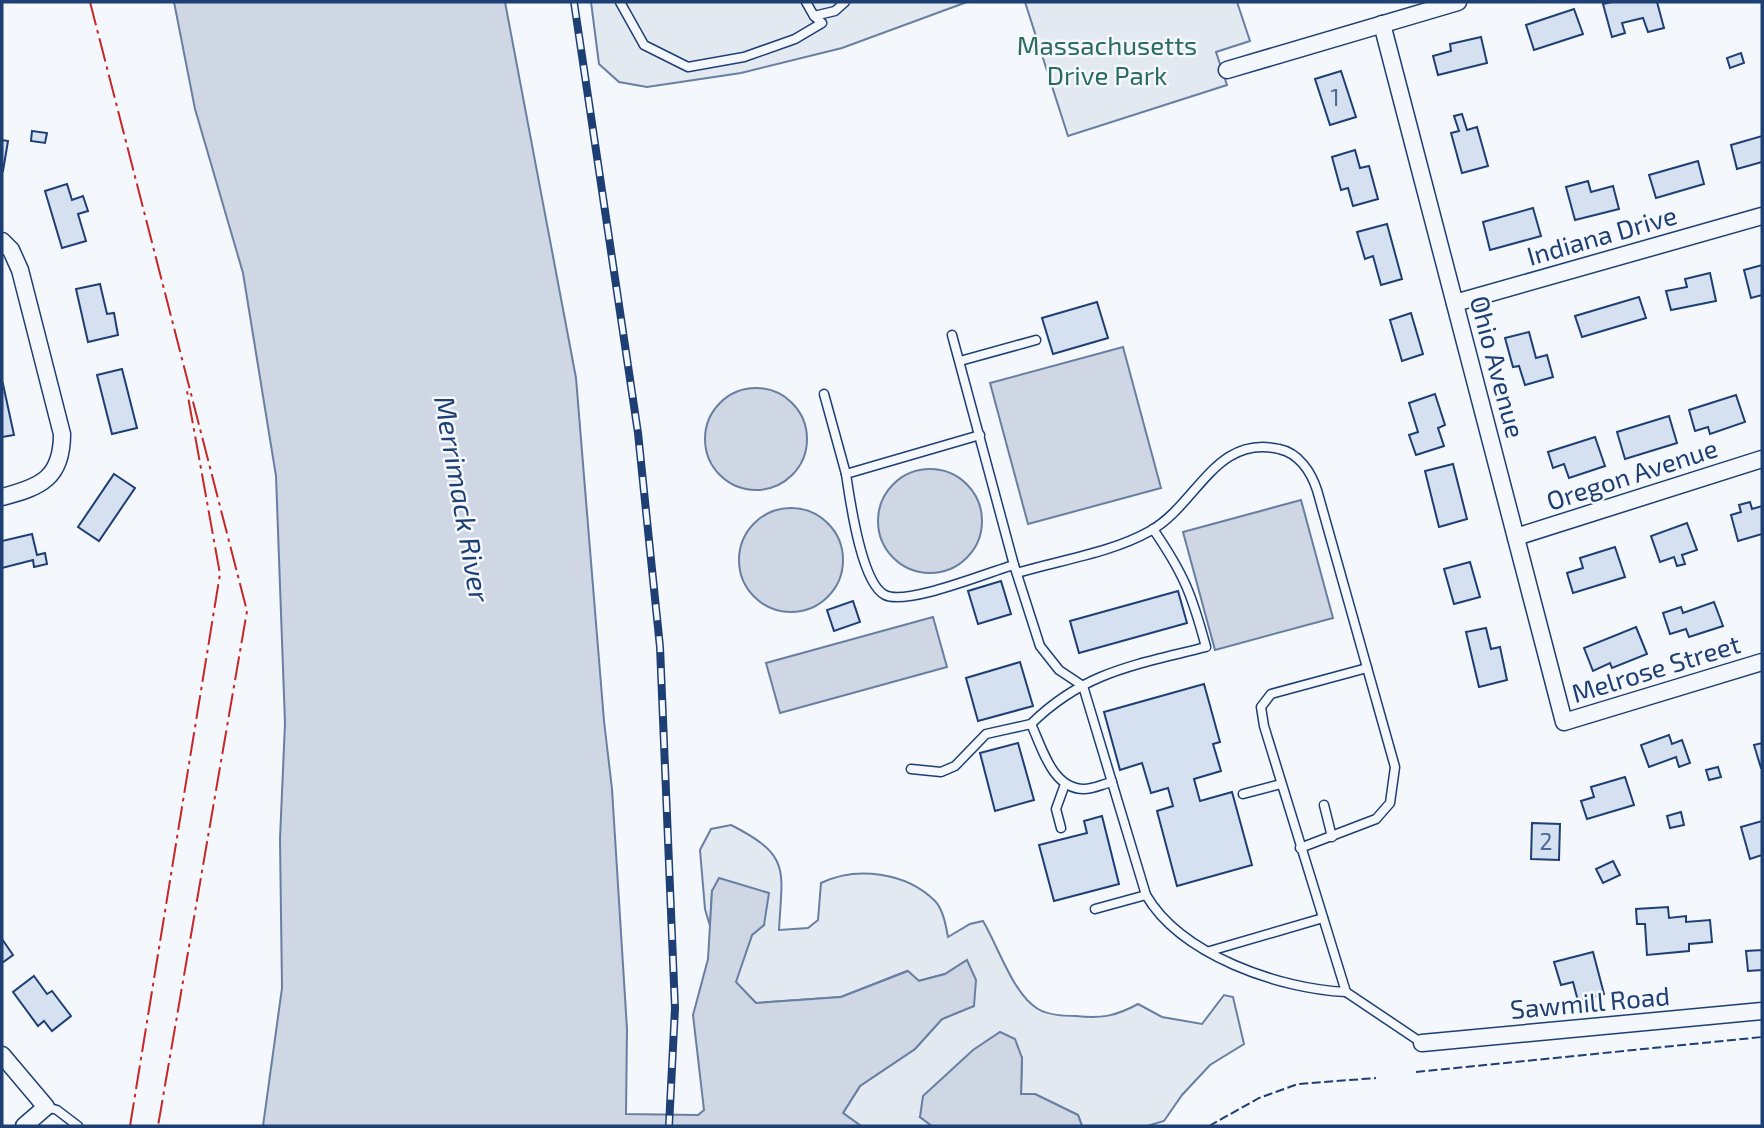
<svg xmlns="http://www.w3.org/2000/svg" width="1764" height="1128" font-family="'Exo 2',sans-serif">
<style>
.green{fill:#e3e9f0;stroke:#687fa3;stroke-width:2}
.water{fill:#cfd7e4;stroke:#687fa3;stroke-width:2}
.building{fill:#d5e0f0;stroke:#1d3f73;stroke-width:2}
.lines{fill:none;stroke-linecap:round;stroke-linejoin:round}
.lane-casing{stroke:#1d3f73;stroke-width:11}
.street-casing{stroke:#1d3f73;stroke-width:19}
.lane{stroke:#f4f7fb;stroke-width:8}
.street{stroke:#f4f7fb;stroke-width:16}
.rail-casing{stroke:#1d3f73;stroke-width:8}
.rail{stroke:#f4f7fb;stroke-width:5;stroke-dasharray:16;stroke-linecap:butt}
.fence{stroke:#1d3f73;stroke-width:2;stroke-dasharray:9 3.5;stroke-linecap:butt}
.power{stroke:#c62828;stroke-width:2;stroke-dasharray:24 5 3.5 5;stroke-linecap:butt}
.labels{text-anchor:middle;stroke-width:5;stroke-linejoin:round;paint-order:stroke}
.number-label{font-size:23px;fill:#4b6792}
.park-label{font-size:26px;fill:#2c6c60;stroke:#f4f7fb}
.street-label{font-size:26px;fill:#1d3f73;stroke:#f4f7fb}
.water-label{font-size:28px;font-style:italic;fill:#1d3f73;stroke:#f4f7fb}
</style>
<rect width="100%" height="100%" fill="#f4f7fb"/>
<g class="green">
<polygon points="591,2 967,2 842,48 741,73 647,87 619,82 599,64"/>
<polygon points="1025,2 1237,2 1250,41 1216,52 1227,85 1068,136"/>
<path d="M 731,825 C 792,856 782,870 779,930 L 808,928 L 818,920 L 821,883 C 856,866 906,872 935,901 C 943,909 946,926 948,937 L 970,924 L 983,921 C 998,946 1013,994 1038,1009 C 1048,1015 1064,1016 1076,1016 C 1101,1019 1116,1016 1138,1004 L 1162,1017 L 1202,1024 L 1224,995 L 1233,997 L 1244,1044 L 1210,1065 L 1182,1095 L 1164,1121 L 1147,1126 L 1082,1126 L 1078,1115 L 1035,1094 L 1021,1094 L 1022,1058 L 920,1117 L 932,1126 L 861,1126 L 843,1113 L 860,1086 L 915,1049 L 942,1019 L 974,1006 L 966,961 L 945,974 L 918,981 L 907,971 L 841,997 L 756,1003 L 735,982 L 752,935 L 764,925 L 712,891 L 710,926 L 705,909 L 700,850 L 711,829 Z"/>
</g>
<g class="water">
<polygon points="174,2 505,2 576,378 604,721 612,789 627,1029 626,1114 698,1115 704,1110 693,1015 708,959 712,891 719,878 769,893 764,925 752,935 736,982 756,1003 841,997 908,971 919,981 945,974 967,960 976,980 974,1006 942,1019 915,1049 860,1086 843,1113 861,1126 263,1126 282,988 280,839 285,723 276,476 243,273 195,109"/>
<polygon points="1123,347 1161,488 1028,524 990,383"/>
<circle cx="756" cy="439" r="51"/>
<circle cx="930" cy="521" r="52"/>
<polygon points="1301,500 1333,618 1215,650 1183,532"/>
<circle cx="791" cy="560" r="52"/>
<polygon points="933,617 947,667 780,713 766,663"/>
<polygon points="1000,1032 1015,1039 1022,1058 1021,1094 1035,1094 1078,1115 1082,1126 932,1126 920,1117 923,1096 973,1050"/>
</g>
<g class="building">
<polygon points="1612,2 1657,2 1664,28 1648,32 1643,18 1622,23 1625,33 1612,37 1603,4"/>
<polygon points="1574,9 1583,34 1534,50 1526,25"/>
<polygon points="1481,37 1487,63 1438,75 1433,56 1451,51 1450,44"/>
<polygon points="1741,53 1744,63 1730,68 1727,58"/>
<polygon points="1341,71 1356,117 1330,125 1315,79"/>
<polygon points="1462,114 1467,130 1477,127 1488,166 1462,173 1451,133 1459,131 1454,116"/>
<polygon points="32,131 47,133 45,143 31,141"/>
<polygon points="1762,136 1762,162 1737,169 1731,145"/>
<polygon points="2,140 8,141 3,171 2,171"/>
<polygon points="1355,150 1360,168 1369,166 1378,199 1353,206 1348,188 1341,190 1332,157"/>
<polygon points="1698,161 1704,184 1656,198 1649,175"/>
<polygon points="1588,181 1591,192 1613,186 1619,209 1575,220 1566,187"/>
<polygon points="67,184 72,200 83,196 88,211 78,214 86,241 62,248 45,191"/>
<polygon points="1533,208 1541,236 1490,250 1483,222"/>
<polygon points="1387,224 1402,279 1381,285 1373,256 1365,259 1357,232"/>
<polygon points="1762,265 1762,295 1751,298 1744,270"/>
<polygon points="1710,273 1716,301 1671,310 1666,291 1687,287 1685,279"/>
<polygon points="100,284 107,314 114,313 118,335 88,342 76,289"/>
<polygon points="1639,297 1646,318 1582,337 1575,316"/>
<polygon points="1097,302 1108,338 1053,354 1042,318"/>
<polygon points="1411,313 1423,354 1402,361 1390,320"/>
<polygon points="1529,332 1536,358 1547,355 1553,377 1525,385 1519,366 1513,367 1505,338"/>
<polygon points="122,369 137,428 112,434 97,375"/>
<polygon points="3,384 14,435 2,437 2,385"/>
<polygon points="1435,394 1445,425 1438,428 1444,446 1416,455 1409,435 1418,432 1409,403"/>
<polygon points="1736,395 1745,422 1710,434 1708,427 1695,431 1689,410"/>
<polygon points="1669,416 1677,443 1625,459 1617,432"/>
<polygon points="1595,437 1605,466 1569,478 1564,464 1553,468 1548,452"/>
<polygon points="1453,464 1467,519 1439,527 1425,471"/>
<polygon points="114,474 135,488 99,541 78,527"/>
<polygon points="1750,502 1752,509 1762,506 1762,534 1738,541 1731,515 1741,512 1739,505"/>
<polygon points="1687,523 1697,550 1682,555 1685,564 1677,566 1674,557 1660,562 1651,536"/>
<polygon points="32,534 37,555 45,553 47,564 34,567 33,560 2,568 2,541"/>
<polygon points="1615,547 1625,577 1573,593 1567,573 1583,568 1580,558"/>
<polygon points="1470,562 1480,597 1454,604 1444,569"/>
<polygon points="1001,581 1011,614 978,624 968,591"/>
<polygon points="1178,591 1187,623 1079,653 1070,621"/>
<polygon points="853,601 860,622 834,631 827,610"/>
<polygon points="1714,602 1723,626 1689,637 1686,629 1670,634 1663,613 1681,607 1683,613"/>
<polygon points="1636,627 1647,654 1612,668 1610,663 1593,671 1584,648"/>
<polygon points="1486,628 1491,649 1500,647 1507,680 1479,687 1466,632"/>
<polygon points="1020,662 1033,706 978,721 966,678"/>
<polygon points="1204,684 1220,742 1213,744 1221,771 1194,779 1200,801 1232,792 1252,865 1177,886 1157,811 1173,806 1168,788 1151,793 1142,763 1120,770 1104,712"/>
<polygon points="1669,735 1672,744 1682,740 1690,763 1679,767 1676,757 1649,767 1641,745"/>
<polygon points="1018,743 1034,800 995,811 980,753"/>
<polygon points="1762,743 1762,768 1761,768 1754,745"/>
<polygon points="1718,767 1721,777 1709,780 1706,770"/>
<polygon points="1625,777 1634,805 1587,819 1581,801 1594,797 1591,787"/>
<polygon points="1681,812 1684,825 1670,828 1667,816"/>
<polygon points="1102,816 1119,884 1054,901 1039,845 1087,833 1084,821"/>
<polygon points="1762,821 1762,855 1750,859 1741,827"/>
<polygon points="1532,823 1560,824 1559,860 1531,859"/>
<polygon points="1613,861 1620,875 1603,883 1596,869"/>
<polygon points="1668,907 1669,918 1686,916 1686,922 1710,920 1712,942 1689,944 1689,951 1647,955 1645,924 1637,924 1636,909"/>
<polygon points="2,939 13,955 2,963"/>
<polygon points="1762,950 1762,970 1748,971 1746,951"/>
<polygon points="1593,952 1604,994 1578,1001 1573,982 1561,985 1554,962"/>
<polygon points="34,976 47,994 52,991 71,1016 52,1031 44,1021 38,1026 13,992"/>
</g>
<g class="lines">
<defs>
<g id="lane">
<polyline points="620,2 644,45 688,67 744,57 795,39 822,23 814,16"/>
<polyline points="806,2 814,16 835,11 845,2"/>
<path d="M 952,335 L 1014,565 L 1040,646 L 1059,670 L 1083,686 L 1146,895 C 1181,955 1279,989 1346,992"/>
<polyline points="960,361 1036,340"/>
<polyline points="824,394 846,474"/>
<path d="M 980,435 L 846,474 C 850,500 861,583 885,595 C 907,606 988,572 1014,565"/>
<path d="M 1017,573 C 1060,560 1111,553 1150,531 C 1197,505 1215,434 1279,449 C 1299,453 1311,472 1317,490 L 1395,767 L 1390,803 L 1376,819 L 1300,848"/>
<polyline points="1367,668 1271,694 1261,707 1264,726 1346,992 1422,1043"/>
<polyline points="911,769 941,772 955,766 986,734 1031,724"/>
<path d="M 1112,782 C 1103,784 1093,789 1084,789 C 1052,789 1042,747 1031,724 C 1085,671 1136,665 1206,647 C 1192,595 1184,574 1153,529"/>
<polyline points="1243,794 1281,784"/>
<polyline points="1324,805 1332,837"/>
<polyline points="1061,828 1056,809 1065,784"/>
<polyline points="1095,909 1146,895"/>
<polyline points="1210,951 1323,918"/>
<polyline points="46,1107 57,1110 78,1126"/>
</g>
<g id="street">
<polyline points="1382,24 1564,722 1762,662"/>
<polyline points="1227,70 1458,2"/>
<path d="M 2,241 L 11,250 L 20,270 L 62,434 C 62,478 41,487 2,497"/>
<polyline points="1455,303 1762,216"/>
<polyline points="1516,537 1762,459"/>
<polyline points="1422,1043 1762,1011"/>
<polyline points="2,1055 46,1107 24,1126"/>
</g>
</defs>
<use href="#lane" class="lane-casing"/>
<use href="#street" class="street-casing"/>
<use href="#lane" class="lane"/>
<use href="#street" class="street"/>
<defs>
<polyline id="rail" points="574,2 638,433 660,647 675,1008 669,1126"/>
</defs>
<use href="#rail" class="rail-casing"/>
<use href="#rail" class="rail"/>
<g class="fence">
<polyline points="1416,1072 1762,1037"/>
<polyline points="1209,1126 1259,1098 1298,1084 1376,1078"/>
</g>
<g class="power">
<polyline points="90,2 247,611 158,1126"/>
<polyline points="130,1126 220,574 187,391"/>
</g>
</g>
<g class="labels">
<g class="number-label">
<text x="1335" y="106">1</text>
<text x="1546" y="850">2</text>
</g>
<g class="park-label">
<text x="1107" y="55">Massachusetts<tspan x="1107" dy="30">Drive Park</tspan></text>
</g>
<g class="street-label">
<text transform="translate(1602 236) rotate(-16)" y="9">Indiana Drive</text>
<text transform="translate(1497 367) rotate(75)" y="9">Ohio Avenue</text>
<text transform="translate(1632 475) rotate(-18)" y="9">Oregon Avenue</text>
<text transform="translate(1656 669) rotate(-17)" y="9">Melrose Street</text>
<text transform="translate(1590 1003) rotate(-5)" y="9">Sawmill Road</text>
</g>
<g class="water-label">
<text transform="translate(462 499) rotate(80)" y="10">Merrimack River</text>
</g>
</g>
<rect width="1764" height="1128" fill="none" stroke="#1d3f73" stroke-width="7"/>
</svg>
